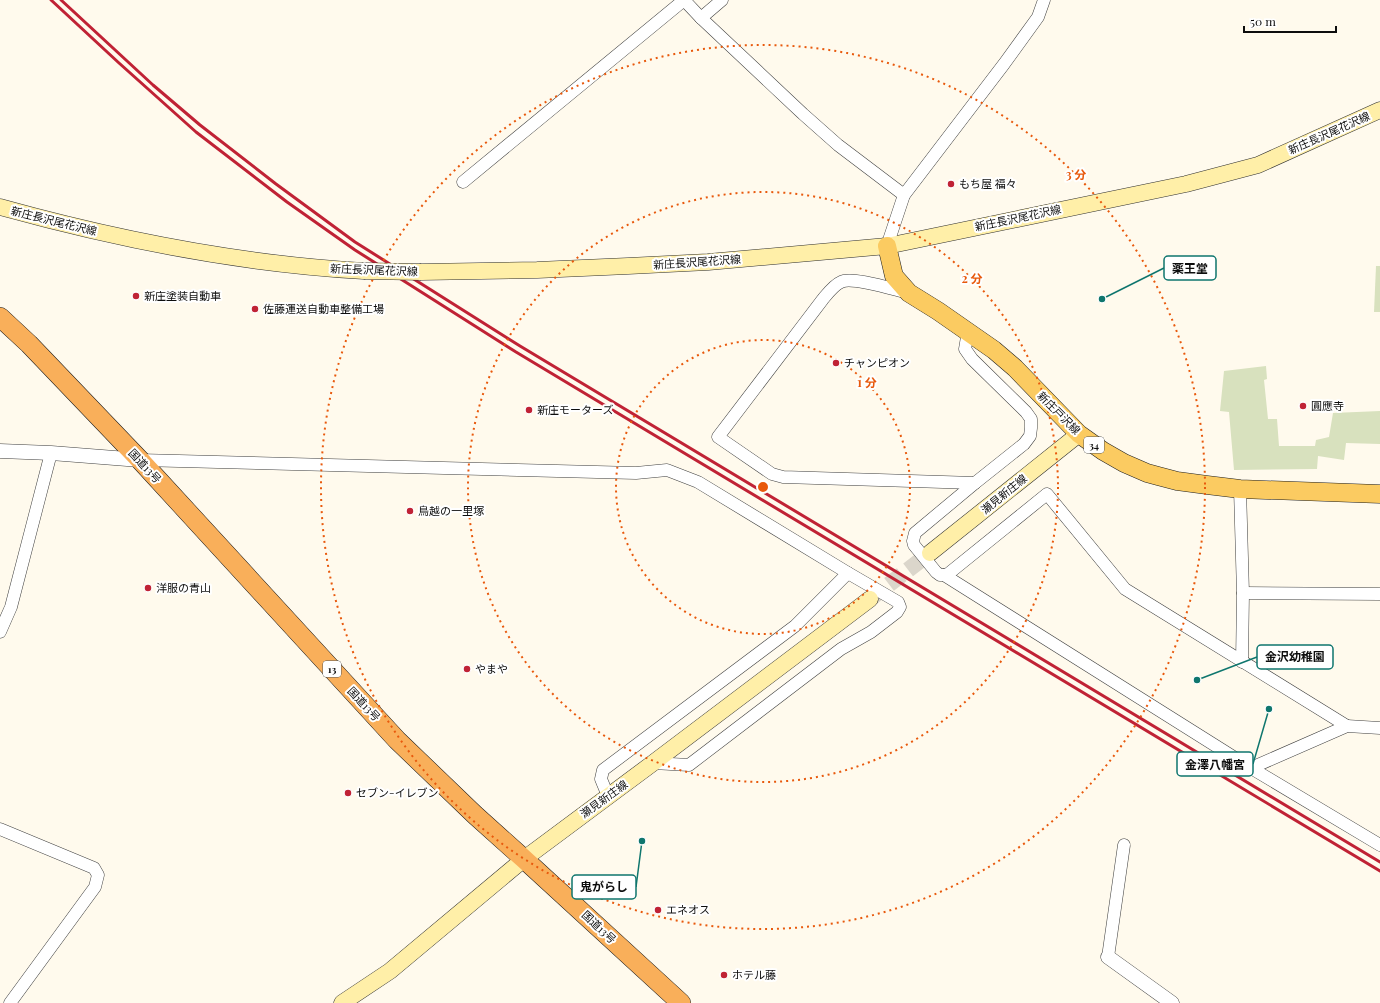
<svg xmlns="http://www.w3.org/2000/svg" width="1380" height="1003" font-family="'Playfair Display','Noto Sans JP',serif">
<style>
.cemetery{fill:#d8e1be}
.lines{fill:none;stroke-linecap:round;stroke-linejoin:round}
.secondary-tunnel{stroke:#dbd6cb;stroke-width:16;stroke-dasharray:16 8;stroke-linecap:butt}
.minor-casing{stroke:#404040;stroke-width:13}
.tertiary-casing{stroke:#404040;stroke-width:15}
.secondary-casing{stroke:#2f2f2f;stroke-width:17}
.primary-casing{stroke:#1e1e1e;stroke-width:19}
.trunk-casing{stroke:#1e1e1e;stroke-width:20}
.minor{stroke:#fff;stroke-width:12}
.tertiary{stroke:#fff;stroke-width:14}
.secondary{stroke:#ffefa8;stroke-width:16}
.primary{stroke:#fbcb61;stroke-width:18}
.trunk{stroke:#f9af5a;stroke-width:19}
.rail{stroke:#c02235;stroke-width:3}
.secondary-bridge-casing{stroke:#2f2f2f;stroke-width:17;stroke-linecap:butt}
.secondary-bridge{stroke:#ffefa8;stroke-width:16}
.ring{fill:none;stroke:#e8590c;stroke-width:2;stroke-dasharray:2 4}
.poi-dot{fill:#c02235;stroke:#fff;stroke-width:1.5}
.labels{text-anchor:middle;stroke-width:4;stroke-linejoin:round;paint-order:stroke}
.shield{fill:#fff;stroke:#565656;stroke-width:1}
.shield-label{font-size:10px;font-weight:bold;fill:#0d0d0d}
.street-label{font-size:11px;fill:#0d0d0d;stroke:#fff}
.poi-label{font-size:11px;fill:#0d0d0d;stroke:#fff;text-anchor:start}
.centre{fill:#e8590c;stroke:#fff;stroke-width:2}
.ring-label{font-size:12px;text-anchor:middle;font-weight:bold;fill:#e8590c;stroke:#fff;stroke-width:4;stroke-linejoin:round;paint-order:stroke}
.leader{fill:none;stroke:#0f766e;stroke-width:1.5}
.callout-dot{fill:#0f766e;stroke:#fff;stroke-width:1.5}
.callout{fill:#fff;stroke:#0f766e;stroke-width:1.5}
.callout-label{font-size:12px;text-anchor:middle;font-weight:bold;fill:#0d0d0d}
</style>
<rect width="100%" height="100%" fill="#fffaed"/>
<g class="cemetery">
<polygon points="1376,266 1380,266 1380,312 1374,312"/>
<polygon points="1266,366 1267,379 1264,380 1268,419 1277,419 1279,446 1315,446 1316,440 1329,437 1333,413 1380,411 1380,444 1346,443 1344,460 1318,456 1317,469 1234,470 1229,412 1220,411 1224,371"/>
</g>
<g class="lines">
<polyline class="secondary-tunnel" points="870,599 930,553"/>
<defs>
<g id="minor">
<polyline points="684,0 701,18 803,114 838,145 904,195"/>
<polyline points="701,18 722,0"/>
<polyline points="463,182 684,0"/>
<polyline points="887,246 904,195 1004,64 1038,17 1044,0"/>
<path d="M 909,293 C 895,290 852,276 841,282 C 834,285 828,293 823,299 L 718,437 L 772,474 L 783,477 L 975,483"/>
<polyline points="968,331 965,349 972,359 1026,412 1031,419 1031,428 1030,436 1024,444 975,483 915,533 913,541 914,545 936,572 940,575 944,575 1251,768 1380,845"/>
<polyline points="140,460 636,473 667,470 698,482 848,573 898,602 900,607 897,612 871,632 841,649 689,765 653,763"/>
<polyline points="1240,489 1243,593 1242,662"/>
<polyline points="944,575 948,574 1047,494 1125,589 1347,726"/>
<polyline points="1243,593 1380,594"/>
<polyline points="0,632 11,607 51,453"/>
<polyline points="1251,768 1347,726 1380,728"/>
<polyline points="608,796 601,779 603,770 795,626 848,573"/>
<polyline points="0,829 94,868 98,875 95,887 10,1003"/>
<polyline points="1108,957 1124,845"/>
</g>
<g id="tertiary">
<polyline points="0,451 51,453 140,460"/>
<polyline points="1108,957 1172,1003"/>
</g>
<g id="secondary">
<path d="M 0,207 C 119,240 241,264 364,271"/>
<polyline points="421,272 537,270 628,266 708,262 887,246 1186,184 1258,165 1380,110"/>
<polyline points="930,553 1079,434"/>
<polyline points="342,1003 390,971 524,859 653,763 870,599"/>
</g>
<polyline id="primary" points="887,246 894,276 909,293 938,311 994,350 1015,368 1079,434 1103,451 1124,463 1147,473 1158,476 1177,481 1207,485 1240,489 1380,494"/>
<polyline id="trunk" points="0,317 29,344 140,460 397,740 475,815 524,859 681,1003"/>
</defs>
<use href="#minor" class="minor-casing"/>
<use href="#tertiary" class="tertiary-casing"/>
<use href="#secondary" class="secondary-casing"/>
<use href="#primary" class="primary-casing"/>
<use href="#trunk" class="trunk-casing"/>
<use href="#minor" class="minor"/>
<use href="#tertiary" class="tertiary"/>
<use href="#secondary" class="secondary"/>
<use href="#primary" class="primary"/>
<use href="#trunk" class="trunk"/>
<g class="rail">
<polyline points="51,0 119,63 196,132 287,202 355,250 516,352 1380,871"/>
<polyline points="61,0 153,85 200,125 276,184 355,242 520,346 1380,862"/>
</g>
<defs>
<polyline id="secondary-bridge" points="364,271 421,272"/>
</defs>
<use href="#secondary-bridge" class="secondary-bridge-casing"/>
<use href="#secondary-bridge" class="secondary-bridge"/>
</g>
<g class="ring">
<circle cx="763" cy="487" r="147"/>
<circle cx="763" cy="487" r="295"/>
<circle cx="763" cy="487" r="442"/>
</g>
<g class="poi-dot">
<circle cx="951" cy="184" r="4"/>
<circle cx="136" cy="296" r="4"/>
<circle cx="255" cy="309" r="4"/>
<circle cx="836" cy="363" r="4"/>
<circle cx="1303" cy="406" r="4"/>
<circle cx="529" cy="410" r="4"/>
<circle cx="410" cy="511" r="4"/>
<circle cx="148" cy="588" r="4"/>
<circle cx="467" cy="669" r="4"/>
<circle cx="348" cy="793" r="4"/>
<circle cx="658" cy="910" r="4"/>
<circle cx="724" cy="975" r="4"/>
</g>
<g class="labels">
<g class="shield">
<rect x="1084" y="437" width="20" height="16" rx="3"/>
<rect x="323" y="661" width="18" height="16" rx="3"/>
</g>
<g class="shield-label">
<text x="1094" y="449">34</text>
<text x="332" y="673">13</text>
</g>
<g class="street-label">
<text transform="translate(1329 133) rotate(-24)" y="4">新庄長沢尾花沢線</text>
<text transform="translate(1018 218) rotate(-12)" y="4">新庄長沢尾花沢線</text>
<text transform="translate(54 221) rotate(14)" y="4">新庄長沢尾花沢線</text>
<text transform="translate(697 262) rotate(-4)" y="4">新庄長沢尾花沢線</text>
<text transform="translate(374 270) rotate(2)" y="4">新庄長沢尾花沢線</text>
<text transform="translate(1059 413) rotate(45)" y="4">新庄戸沢線</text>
<text transform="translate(145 466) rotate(47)" y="4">国道13号</text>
<text transform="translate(1004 494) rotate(-39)" y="4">瀬見新庄線</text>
<text transform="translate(364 704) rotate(47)" y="4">国道13号</text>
<text transform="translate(604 799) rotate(-36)" y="4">瀬見新庄線</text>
<text transform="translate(599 927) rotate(43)" y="4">国道13号</text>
</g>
<g class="poi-label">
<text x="959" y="188">もち屋 福々</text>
<text x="144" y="300">新庄塗装自動車</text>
<text x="263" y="313">佐藤運送自動車整備工場</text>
<text x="844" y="367">チャンピオン</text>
<text x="1311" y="410">圓應寺</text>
<text x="537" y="414">新庄モーターズ</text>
<text x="418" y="515">鳥越の一里塚</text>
<text x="156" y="592">洋服の青山</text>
<text x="475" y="673">やまや</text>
<text x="356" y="797">セブン-イレブン</text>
<text x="666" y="914">エネオス</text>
<text x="732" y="979">ホテル藤</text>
</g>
</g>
<circle cx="763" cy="487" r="6" class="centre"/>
<g class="ring-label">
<text x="1076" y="179">3 分</text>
<text x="972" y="283">2 分</text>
<text x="867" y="387">1 分</text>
</g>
<path class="leader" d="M1102 299L1164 268M1197 680L1257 657M1269 709L1253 764M642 841L636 887"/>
<g class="callout-dot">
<circle cx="1102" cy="299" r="4"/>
<circle cx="1197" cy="680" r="4"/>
<circle cx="1269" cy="709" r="4"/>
<circle cx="642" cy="841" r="4"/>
</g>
<g class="callout">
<rect x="1164" y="256" width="52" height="24" rx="4"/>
<rect x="1257" y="645" width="76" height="24" rx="4"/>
<rect x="1177" y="752" width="76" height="24" rx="4"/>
<rect x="572" y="875" width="64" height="24" rx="4"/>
</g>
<g class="callout-label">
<text x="1190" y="273">薬王堂</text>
<text x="1295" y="661">金沢幼稚園</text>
<text x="1215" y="769">金澤八幡宮</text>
<text x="604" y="891">鬼がらし</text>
</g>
<path d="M1244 26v6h92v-6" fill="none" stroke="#0d0d0d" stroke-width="2"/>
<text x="1250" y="26" font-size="12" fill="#0d0d0d" stroke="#ffffff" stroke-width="3" paint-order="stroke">50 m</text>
</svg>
